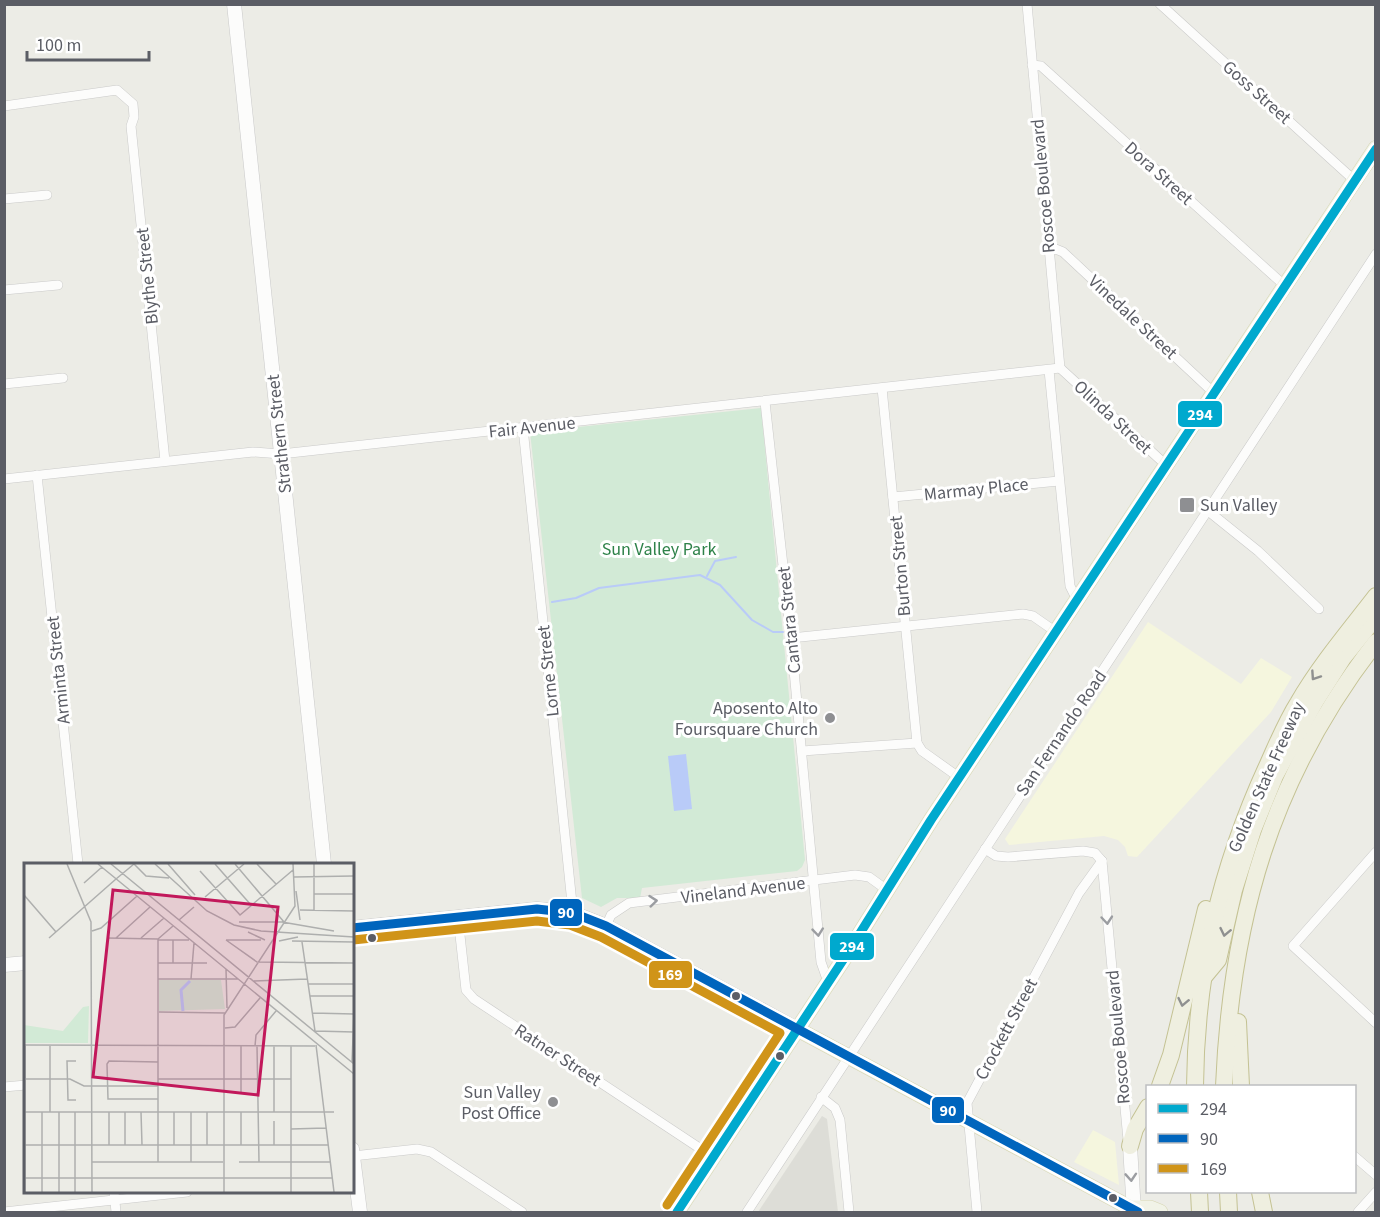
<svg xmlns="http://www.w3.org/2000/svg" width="1380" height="1217" font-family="'Source Sans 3',sans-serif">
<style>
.commercial{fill:#f5f6de}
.industrial{fill:#ddddd7}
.green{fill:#d2ead6}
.water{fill:#b9cbf8}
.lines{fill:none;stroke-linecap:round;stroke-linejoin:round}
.stream{stroke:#b9cbf8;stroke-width:2}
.minor-casing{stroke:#cacac9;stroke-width:10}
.secondary-casing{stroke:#c9c9c9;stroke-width:15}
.primary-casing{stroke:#d6d5b2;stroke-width:16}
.motorway-casing{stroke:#c4c293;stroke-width:18}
.minor{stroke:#fcfcfb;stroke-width:9}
.secondary{stroke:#fcfcfb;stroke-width:14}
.primary{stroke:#f1f3e7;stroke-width:15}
.motorway{stroke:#efefe0;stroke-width:16}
.bus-1-casing{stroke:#fff;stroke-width:14}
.bus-2-casing{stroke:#fff;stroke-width:14}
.bus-3-casing{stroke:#fff;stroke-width:14}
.bus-1{stroke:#00a9ce;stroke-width:9}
.bus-2{stroke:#0065bd;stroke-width:9}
.bus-3{stroke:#d09419;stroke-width:9}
.oneway{stroke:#8f9090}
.oneway2{stroke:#9b9da1}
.poi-dot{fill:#8e8f92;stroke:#fff;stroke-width:2}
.bus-dot{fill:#5b5d65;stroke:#fff;stroke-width:2}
.labels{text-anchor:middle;stroke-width:6;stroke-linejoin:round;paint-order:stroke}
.street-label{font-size:18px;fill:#5b5d65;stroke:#fff}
.poi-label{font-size:18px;fill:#5b5d65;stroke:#fff;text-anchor:end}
.park-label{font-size:18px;fill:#2e8249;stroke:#fff}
.inset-river{fill:none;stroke:#b9cbf8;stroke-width:3}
.inset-road{fill:none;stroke:#aeafae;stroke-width:1.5}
.view{fill:#c2185b;fill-opacity:0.15;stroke:#c2185b;stroke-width:3}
.inset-edge{fill:none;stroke:#5b5d65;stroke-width:3}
.line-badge{stroke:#fff;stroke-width:2}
.badge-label{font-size:16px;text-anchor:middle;font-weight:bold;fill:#fff}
</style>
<rect width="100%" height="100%" fill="#ecece6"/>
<g class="commercial">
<polygon points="1148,622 1241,684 1261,658 1292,677 1271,712 1137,857 1128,856 1125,847 1118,840 1104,836 1009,845 1005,839"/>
<polygon points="1093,1130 1115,1142 1119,1185 1074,1162"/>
</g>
<polygon class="industrial" points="822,1116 827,1119 838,1212 758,1212"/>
<polygon class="green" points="761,408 805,860 802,867 797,871 642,888 640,898 617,898 601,907 582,898 530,432"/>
<polygon class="water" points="686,754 692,809 674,811 668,756"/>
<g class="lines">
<g class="stream">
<polyline points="707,576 715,561 736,557"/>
<polyline points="552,602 576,598 599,588 700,575 720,585 752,620 773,632 783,632"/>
</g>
<defs>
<g id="minor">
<polyline points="1027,4 1060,368"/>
<polyline points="1160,4 1354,180"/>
<polyline points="1032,65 1041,66 1284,285"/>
<polyline points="4,106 117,90 133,104 134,117 131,126 165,461"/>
<polyline points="4,199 47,195"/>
<polyline points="1048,246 1063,252 1214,393"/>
<polyline points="4,290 58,285"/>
<polyline points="1060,368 1166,465"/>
<polyline points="1049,370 1070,586 1077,600"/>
<polyline points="4,384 63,378"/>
<polyline points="882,388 917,743"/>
<polyline points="765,402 791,638 821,962 828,982"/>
<polyline points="523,428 573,913"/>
<polyline points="37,475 78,864"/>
<polyline points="4,479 253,452 281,454 1060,368"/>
<polyline points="893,497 1059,481"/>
<polyline points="1207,510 1258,551 1319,609"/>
<polyline points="791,638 1023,614 1033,616 1056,632"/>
<polyline points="802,751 917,743 922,751 960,778"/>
<polyline points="985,849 996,856 1008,857 1083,851 1095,853 1102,861"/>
<polyline points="1376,852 1293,946 1376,1023"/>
<polyline points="1102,861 1128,1140"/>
<polyline points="458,917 466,990 474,999 713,1157"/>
<polyline points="606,926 611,915 629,903 855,875 869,877 887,890"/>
<polyline points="4,1087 26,1085"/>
<polyline points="821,1097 835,1108 840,1120 849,1212"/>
<polyline points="353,1156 417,1149 431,1152 522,1212"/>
<polyline points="1354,1156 1376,1175"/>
<polyline points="114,1192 116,1212"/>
<polyline points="4,1212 187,1192"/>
<polyline points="747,1212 1376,254"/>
<polyline points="977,1212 967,1103 1079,893 1102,861"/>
<polyline points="1358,1212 1376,1192"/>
</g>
<g id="secondary">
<polyline points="234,4 324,864"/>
<polyline points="352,928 537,909 573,913 606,926 797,1029"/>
<polyline points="4,965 26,963"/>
<polyline points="1130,1146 1134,1212"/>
<polyline points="352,1149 360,1212"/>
</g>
<g id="primary">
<polyline points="797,1029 1138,1212"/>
<polyline points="1134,1208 1150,1208 1160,1212"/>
<polyline points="677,1212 847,954 931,820 1376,148"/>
</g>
<g id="motorway">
<polyline points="1203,978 1218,960 1234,890 1253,830 1275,776 1315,702 1343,658 1376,617"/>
<polyline points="1238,1022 1241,1086"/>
<polyline points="1160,1086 1171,1055 1206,909"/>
<path d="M 1195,1086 C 1196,972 1220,868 1268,764 C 1277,744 1286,722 1298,703 C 1320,665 1349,631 1376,596"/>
<path d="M 1224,1086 C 1231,918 1271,777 1376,642"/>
<polyline points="1130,1146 1135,1129 1148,1107"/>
<polyline points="1199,1192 1200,1212"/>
<polyline points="1228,1192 1229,1212"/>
<polyline points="1260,1192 1264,1212"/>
</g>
</defs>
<use href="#minor" class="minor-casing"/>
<use href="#secondary" class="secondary-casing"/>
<use href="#primary" class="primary-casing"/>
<use href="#motorway" class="motorway-casing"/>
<use href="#minor" class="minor"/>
<use href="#secondary" class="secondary"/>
<use href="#primary" class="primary"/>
<use href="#motorway" class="motorway"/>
<defs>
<polyline id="bus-1" points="677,1212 847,954 931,820 1376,149"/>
<polyline id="bus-2" points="352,928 537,909 573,913 606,926 1138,1212"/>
<polyline id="bus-3" points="353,940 537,921 570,925 601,937 780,1033 667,1205"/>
</defs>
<use href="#bus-1" class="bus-1-casing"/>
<use href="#bus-2" class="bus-2-casing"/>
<use href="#bus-3" class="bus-3-casing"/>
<use href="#bus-1" class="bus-1"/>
<use href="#bus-2" class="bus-2"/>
<use href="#bus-3" class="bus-3"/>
</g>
<defs><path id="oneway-chevron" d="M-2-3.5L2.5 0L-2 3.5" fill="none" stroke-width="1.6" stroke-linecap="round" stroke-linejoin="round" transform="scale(1.5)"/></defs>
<g class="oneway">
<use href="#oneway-chevron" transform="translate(1315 676) rotate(124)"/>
<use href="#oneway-chevron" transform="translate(1225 932) rotate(102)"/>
<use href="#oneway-chevron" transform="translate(1183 1002) rotate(102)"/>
</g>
<g class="oneway2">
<use href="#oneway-chevron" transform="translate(653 901) rotate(-6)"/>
<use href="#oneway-chevron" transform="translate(1107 920) rotate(85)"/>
<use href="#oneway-chevron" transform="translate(818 932) rotate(84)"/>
<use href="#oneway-chevron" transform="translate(1131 1177) rotate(86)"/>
</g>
<g class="poi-dot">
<rect x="1179" y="497" width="16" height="16" rx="3"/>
<circle cx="830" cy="718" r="6"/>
<circle cx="553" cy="1102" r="6"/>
</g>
<g class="bus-dot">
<circle cx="372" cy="938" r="5"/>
<circle cx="736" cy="996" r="5"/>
<circle cx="780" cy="1056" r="5"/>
<circle cx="1113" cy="1198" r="5"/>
</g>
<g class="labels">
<g class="street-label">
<text transform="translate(1257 92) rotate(42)" y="6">Goss Street</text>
<text transform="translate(1159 173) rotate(42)" y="6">Dora Street</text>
<text transform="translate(1043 186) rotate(-95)" y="6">Roscoe Boulevard</text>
<text transform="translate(147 276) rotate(-96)" y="6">Blythe Street</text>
<text transform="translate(1133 317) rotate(43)" y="6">Vinedale Street</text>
<text transform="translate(1113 417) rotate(43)" y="6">Olinda Street</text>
<text transform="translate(532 427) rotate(-6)" y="6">Fair Avenue</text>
<text transform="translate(279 434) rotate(-96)" y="6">Strathern Street</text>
<text transform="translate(976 489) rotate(-6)" y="6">Marmay Place</text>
<text transform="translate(900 566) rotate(-95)" y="6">Burton Street</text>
<text transform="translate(789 620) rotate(-96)" y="6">Cantara Street</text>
<text transform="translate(58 670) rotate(-96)" y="6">Arminta Street</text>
<text transform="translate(548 671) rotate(-96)" y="6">Lorne Street</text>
<text transform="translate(1061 733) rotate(-56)" y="6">San Fernando Road</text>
<text transform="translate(1266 777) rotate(-66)" y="6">Golden State Freeway</text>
<text transform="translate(743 890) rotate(-7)" y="6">Vineland Avenue</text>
<text transform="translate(1006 1029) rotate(-62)" y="6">Crockett Street</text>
<text transform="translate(1118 1037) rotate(-95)" y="6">Roscoe Boulevard</text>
<text transform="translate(558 1055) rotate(33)" y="6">Ratner Street</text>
</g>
<g class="poi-label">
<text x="1200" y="511" text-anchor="start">Sun Valley</text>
<text x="818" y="714">Aposento Alto<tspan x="818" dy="21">Foursquare Church</tspan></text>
<text x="541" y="1098">Sun Valley<tspan x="541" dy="21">Post Office</tspan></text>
</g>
<g class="park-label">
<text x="659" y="555">Sun Valley Park</text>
</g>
</g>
<g transform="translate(24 863)">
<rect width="330" height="330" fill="#ecece6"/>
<path d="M 135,117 L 197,117 L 201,146 L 135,148 ZM 65,143 L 64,180 L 0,180 L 0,162 L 39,168 L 59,144 Z" fill="#d2ead6"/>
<path class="inset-river" d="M 159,148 L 157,127 L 166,118"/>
<path class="inset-road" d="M 43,1 L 67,59 L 68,329M 74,1 L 330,211M 87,1 L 330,201M 110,1 L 122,13 L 145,15M 131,1 L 183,48 L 210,62 L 237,68 L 330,74M 144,1 L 171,32M 191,1 L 227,42M 211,1 L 260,59M 233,1 L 252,21M 176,8 L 216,52 L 269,7M 270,14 L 329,13M 92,16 L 110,1M 60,20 L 78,4M 272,28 L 276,57M 290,31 L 330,31M 0,32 L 32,69M 181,34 L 220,1M 276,47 L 330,48M 290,47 L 290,1M 155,57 L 170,44M 215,59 L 258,59 L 310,68M 68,68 L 77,65 L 113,33M 224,69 L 241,77M 25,75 L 92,16M 83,75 L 134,76M 92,75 L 126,44M 117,75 L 140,55M 134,76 L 134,299M 134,76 L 149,63M 134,77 L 165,77M 202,77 L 233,99 L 330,100M 202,77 L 237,77M 255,78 L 274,74M 268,78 L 330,79M 278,79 L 291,168 L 330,169M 134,100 L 183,100M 149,100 L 149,77M 202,106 L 203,145M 134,116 L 214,116M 167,116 L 170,80M 230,118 L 283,116M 284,121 L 330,121M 286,133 L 330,133M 135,149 L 201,150M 288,150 L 330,151M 201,165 L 211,164 L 236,135M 0,182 L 291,183M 26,182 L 26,249M 292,182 L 310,329M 217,183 L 217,231M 231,183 L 232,172 L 252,148M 233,183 L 235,299M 250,183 L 250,249M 52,198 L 43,198 L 44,237 L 52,237M 134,199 L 85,198 L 83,201 L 84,236 L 134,236M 328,199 L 330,149M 2,216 L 46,216 L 60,223 L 134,223M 134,216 L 267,216M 0,249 L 310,249M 85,249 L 85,282M 117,249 L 118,282M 183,249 L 183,282M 217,249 L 217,282M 267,266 L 302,265M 1,282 L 304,282M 101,282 L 101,249M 150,282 L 150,249M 250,282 L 250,258M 68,299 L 199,299M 167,299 L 167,249M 215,299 L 306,299M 0,315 L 308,315M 1,329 L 1,182M 18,329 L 18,249M 35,329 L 35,249M 51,329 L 51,249M 200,329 L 200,152 L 271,43 L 269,1M 267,329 L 267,183"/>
<path class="view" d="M 89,27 L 254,44 L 234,232 L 69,214 Z"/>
<rect width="330" height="330" class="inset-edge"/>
</g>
<g class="line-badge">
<rect x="1177" y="400" width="46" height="28" rx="6" fill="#00a9ce"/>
<rect x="549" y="898" width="34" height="29" rx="6" fill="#0065bd"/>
<rect x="829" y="932" width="46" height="29" rx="6" fill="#00a9ce"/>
<rect x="648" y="960" width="45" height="29" rx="6" fill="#d09419"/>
<rect x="931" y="1096" width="34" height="28" rx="6" fill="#0065bd"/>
</g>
<g class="badge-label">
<text x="1200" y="420">294</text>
<text x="566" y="918">90</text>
<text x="852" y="952">294</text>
<text x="670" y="980">169</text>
<text x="948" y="1116">90</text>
</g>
<rect width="1380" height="1217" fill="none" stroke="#5b5d65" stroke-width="12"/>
<rect x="1146" y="1085" width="210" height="108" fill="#ffffff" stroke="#bdbec1" stroke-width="1.5"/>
<rect x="1158" y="1104" width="30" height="9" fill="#00a9ce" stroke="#bdbec1" stroke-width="1.5"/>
<text x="1200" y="1115" font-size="18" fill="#5b5d65">294</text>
<rect x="1158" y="1134" width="30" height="9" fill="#0065bd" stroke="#bdbec1" stroke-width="1.5"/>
<text x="1200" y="1145" font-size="18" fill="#5b5d65">90</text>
<rect x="1158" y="1164" width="30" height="9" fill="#d09419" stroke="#bdbec1" stroke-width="1.5"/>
<text x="1200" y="1175" font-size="18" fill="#5b5d65">169</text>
<path d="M27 51v9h122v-9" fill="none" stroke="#5b5d65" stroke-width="3"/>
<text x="36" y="51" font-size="18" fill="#5b5d65" stroke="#ffffff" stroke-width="4.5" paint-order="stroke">100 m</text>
</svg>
